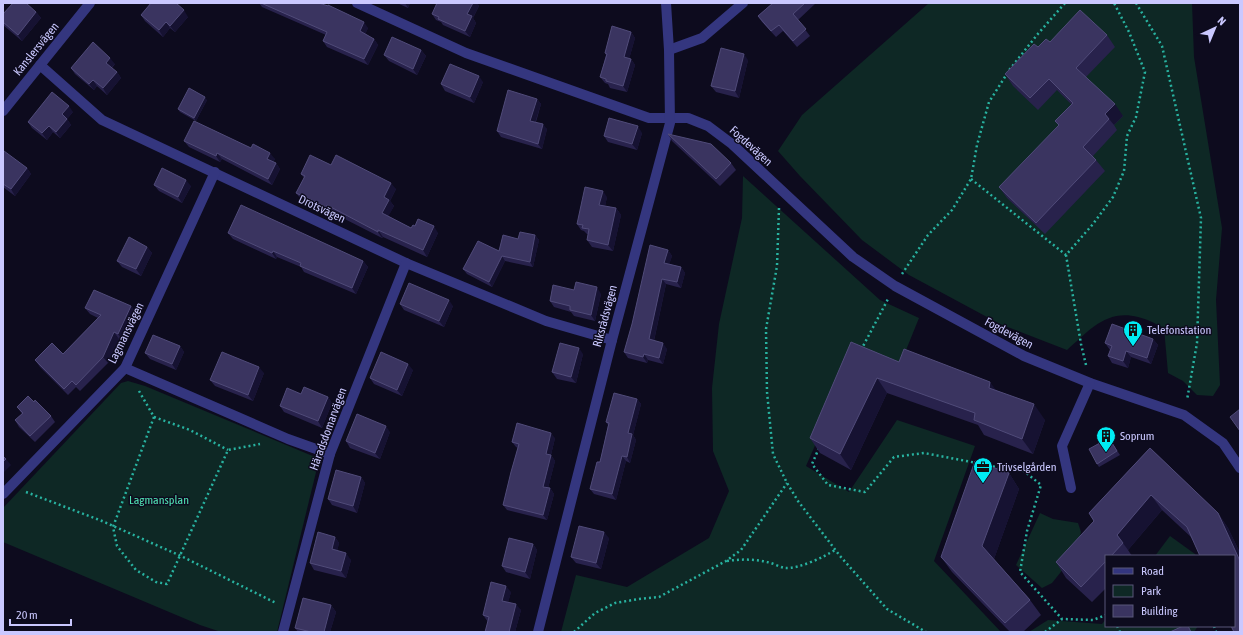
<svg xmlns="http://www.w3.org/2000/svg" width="1243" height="635" font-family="'Asap Condensed',sans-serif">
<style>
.green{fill:#0e2825}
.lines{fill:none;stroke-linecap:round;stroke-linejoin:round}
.path{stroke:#28b2a0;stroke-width:2.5;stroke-dasharray:2 3;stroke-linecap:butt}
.street{stroke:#34367f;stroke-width:10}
.wall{fill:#28224c}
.shaded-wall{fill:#161232}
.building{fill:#3a3460;stroke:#504b79}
.labels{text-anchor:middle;stroke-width:3;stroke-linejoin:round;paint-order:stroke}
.street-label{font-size:12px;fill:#cac8ff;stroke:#0d0b1e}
.poi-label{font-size:12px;fill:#cac8ff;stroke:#0d0b1e;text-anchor:start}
.park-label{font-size:12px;fill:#50e2b4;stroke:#0d0b1e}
</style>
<rect width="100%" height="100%" fill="#0d0b1e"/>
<g class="green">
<path d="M 929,3 L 1192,3 L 1194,57 L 1222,228 L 1216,300 L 1220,385 L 1213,396 L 1197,395 L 1183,381 L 1168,373 L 1164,328 C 1156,324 1147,319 1138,317 C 1106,309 1089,331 1067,350 L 1000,324 L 909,275 L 862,240 L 800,176 L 778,151 L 802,115 Z"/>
<polygon points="743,176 880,300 919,318 900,365 857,350 806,466 849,492 897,420 975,446 934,561 1001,632 561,632 576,575 627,587 709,538 729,491 713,451 712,388 719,324 742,218"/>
<polygon points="128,381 145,386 315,457 318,464 277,632 221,632 200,625 3,542 3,508 121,383"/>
<polygon points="1040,513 1053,519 1078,523 1081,532 1077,548 1064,568 1052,583 1042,588 1016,565"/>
<polygon points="1170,536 1195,554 1196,556 1155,556"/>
<polygon points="1106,619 1106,626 1198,626 1194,632 1029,632 1048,620 1102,624"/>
</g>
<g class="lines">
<g class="path">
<polyline points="1136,3 1162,46 1201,218 1197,343 1187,400"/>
<polyline points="971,179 1066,255"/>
<polyline points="779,208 777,266 766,329 767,392 773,454 787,483 798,501 840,556 887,609 926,632"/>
<polyline points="902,274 928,235 952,210 971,179 977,145 989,102 1010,69 1037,35 1065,3"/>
<polyline points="861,350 888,299"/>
<polyline points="1086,365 1081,344 1066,255 1093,224 1113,197 1124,171 1127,136 1136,117 1145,72 1129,32 1114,3"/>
<polyline points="139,391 154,417 113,527 117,546 136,570 156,582 167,584 228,450 260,444"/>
<polyline points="154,417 190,430 228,450"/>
<polyline points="819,448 812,464 828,485 865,492 894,457 924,453 977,463"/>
<polyline points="983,465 1024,471 1041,485 1027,531 1020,572 1062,619 1093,620 1106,615"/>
<polyline points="26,492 102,521 181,556 276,603"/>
<path d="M 727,561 C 740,559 754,559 767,562 C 773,563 779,567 785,568 C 799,569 824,557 835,550"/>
<polyline points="1117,626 1120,632"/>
<polyline points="1214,626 1216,632"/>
<polyline points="574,632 595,613 615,603 639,599 659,597 726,561 741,550 787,483"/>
<polyline points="1045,632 1062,619"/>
</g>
<g class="street">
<polyline points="357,3 466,53 649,118 688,118 708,126 732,144 853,257 895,286 1024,356 1090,383 1184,415 1223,443 1240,468"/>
<polyline points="669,50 702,38 743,3"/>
<polyline points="40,65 102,120 406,263 546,321 612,340"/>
<polyline points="3,111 90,3"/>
<polyline points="125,368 288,439 330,454"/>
<polyline points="1071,488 1062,446 1090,383"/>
<polyline points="3,494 125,368 215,172"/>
<polyline points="283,632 330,454 406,263"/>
<polyline points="538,632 612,340 670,123 669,50 666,3"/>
</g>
</g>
<g class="wall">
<polygon points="259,3 319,3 368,28 365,34 374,39 378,45 368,65 327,47 323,41 326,35 262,7"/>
<polygon points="397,3 410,3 408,8"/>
<polygon points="437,3 477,3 479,6 473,18 476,23 470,37 443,25 441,22 436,20 432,14"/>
<polygon points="773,3 816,3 798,20 810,36 797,47 783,31 776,37 762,22 758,16"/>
<polygon points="14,4 36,12 41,18 22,41 3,25 3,14"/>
<polygon points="141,15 188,17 175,32 170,28 163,37 145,21"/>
<polygon points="631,32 635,38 629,59 631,59 635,65 627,92 610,88 608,84 605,83 600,77 606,55 605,53"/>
<polygon points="1107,35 1115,47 1086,77 1123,116 1114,125 1117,130 1093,156 1096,160 1105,171 1045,234 1007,198 999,187 1059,126 1055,121 1072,105 1057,90 1038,110 1013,86 1005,74 1038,47 1050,42"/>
<polygon points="421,50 426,56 417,75 389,61 384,55"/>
<polygon points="748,60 739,98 716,92 711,86"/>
<polygon points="115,64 112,68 117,72 121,78 107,95 97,86 94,90 75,74 71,68"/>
<polygon points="483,82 474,103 445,91 441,84"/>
<polygon points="537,99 541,104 536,122 547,129 542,149 501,137 497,131"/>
<polygon points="207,100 196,121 180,112 178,109"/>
<polygon points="73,112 67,119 71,125 60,138 53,132 47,140 32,128 28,122"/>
<polygon points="642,133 637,150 608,142 604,136"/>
<polygon points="668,134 731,163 736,170 720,186 672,141"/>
<polygon points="184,141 251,148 275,159 273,162 276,163 280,169 272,185 222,159 220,162 189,147"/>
<polygon points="3,152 27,168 31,174 15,196 3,187"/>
<polygon points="331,165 396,189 390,201 394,206 388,216 411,228 415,226 438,233 427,257 383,237 382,238 331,212 330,213 301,199 296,193 304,178 301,174"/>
<polygon points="154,185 191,186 182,203 159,191"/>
<polygon points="607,197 605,206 616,208 621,215 613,251 592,247 587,240 588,234 587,234 584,231 581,230 577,224"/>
<polygon points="228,233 363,261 368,267 356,294 304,272 301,267 277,257 276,259 233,239"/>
<polygon points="535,235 539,240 533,267 505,261 492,287 467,274 463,269 499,251 518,239"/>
<polygon points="147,247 152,253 141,276 122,267 117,261"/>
<polygon points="668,250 672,256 669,264 681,267 685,273 681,288 666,284 654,341 667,349 663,364 648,360 647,363 628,358 624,352"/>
<polygon points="574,290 601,294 595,321 574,316 571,312 554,307 550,301"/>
<polygon points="400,304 453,306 444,327 404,310"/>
<polygon points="131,306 136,312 123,341 119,339 108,363 80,391 76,387 68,395 40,367 35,360 63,354 98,318 90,314 85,308"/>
<polygon points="1153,339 1158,345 1151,364 1131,357 1128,368 1112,363 1108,356 1110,350 1105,343"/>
<polygon points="851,342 899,362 996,390 1045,420 1033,454 984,435 978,425 887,393 851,470 820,453 810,438"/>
<polygon points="180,346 184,352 176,370 150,359 145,353"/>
<polygon points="583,354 576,383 557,379 552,372"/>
<polygon points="413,370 402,396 374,384 370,378"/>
<polygon points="264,373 253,401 215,386 210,380"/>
<polygon points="301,394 328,397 332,403 322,428 284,412 280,406"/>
<polygon points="637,399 641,404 633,435 636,440 630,463 626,461 616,500 594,494 590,489 600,462 608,425 606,422"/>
<polygon points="34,402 51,416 55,422 35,442 19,427 15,420 22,414 17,407"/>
<polygon points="390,432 380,459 350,448 346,441"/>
<polygon points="555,438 551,455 555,461 548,488 550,488 554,494 547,520 507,510 503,505 518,448 516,447 512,442"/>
<polygon points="1109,438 1120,455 1099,467 1097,464"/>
<polygon points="1150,448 1218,513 1228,528 1240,553 1240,632 1191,537 1162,510 1128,550 1132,556 1106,556 1106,588 1092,602 1066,578 1056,562 1094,521 1089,513"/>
<polygon points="1009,473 1019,489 994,559 1030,600 1041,615 1023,632 1010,632 952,572 941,557"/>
<polygon points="361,477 365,483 357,513 332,505 328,499"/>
<polygon points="335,537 339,543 337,551 351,560 346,578 314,570 310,563"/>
<polygon points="609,538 601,569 576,563 571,557"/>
<polygon points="533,544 537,550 530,579 506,572 502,566"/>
<polygon points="511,592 508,602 521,610 515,632 485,632 488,622 483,615"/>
<polygon points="331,605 336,612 330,632 298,632 295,628"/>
</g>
<g class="shaded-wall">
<polygon points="405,3 410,3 408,8"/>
<polygon points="473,3 477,3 479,6 473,18 476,23 470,37 465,31 467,14"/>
<polygon points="184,10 188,17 175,32 170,26"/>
<polygon points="36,12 41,18 22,41 18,35"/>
<polygon points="166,22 170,28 163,37 159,30"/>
<polygon points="364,22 368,28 364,37 360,31"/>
<polygon points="631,32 635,38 628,63 624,57"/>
<polygon points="374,39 378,45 368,65 364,59"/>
<polygon points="421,50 426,56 417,75 413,69"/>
<polygon points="744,54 748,60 739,98 735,91"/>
<polygon points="110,58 115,64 110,69 106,63"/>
<polygon points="631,59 635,65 627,92 623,86"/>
<polygon points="117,72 121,78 107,95 103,88"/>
<polygon points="479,76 483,82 474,103 470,97"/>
<polygon points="93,80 97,86 94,90 89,84"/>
<polygon points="205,97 207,100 196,121 194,118"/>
<polygon points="537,99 541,104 534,126 530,121"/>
<polygon points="1115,104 1123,116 1114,125 1109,119 1105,114"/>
<polygon points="69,106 73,112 67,119 71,125 60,138 56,132 62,114"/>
<polygon points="543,124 547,129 542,149 538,144"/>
<polygon points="49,126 53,132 47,140 42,133"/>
<polygon points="638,126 642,133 637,150 632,144"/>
<polygon points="217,153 222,159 220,162 216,156"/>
<polygon points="270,153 275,159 272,165 267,159"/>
<polygon points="276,163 280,169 272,185 268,179"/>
<polygon points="27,168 31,174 15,196 11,189"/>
<polygon points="186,180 191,186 182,203 178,197"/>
<polygon points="391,183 396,189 390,201 394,206 387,219 382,213 384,197"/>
<polygon points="603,191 607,197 604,211 599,205"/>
<polygon points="327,205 331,212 330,213 326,207"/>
<polygon points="616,208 621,215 613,251 608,245"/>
<polygon points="434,226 438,233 427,257 423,250"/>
<polygon points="378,230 383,237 382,238 378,232"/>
<polygon points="535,235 539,240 533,267 530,262"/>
<polygon points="147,247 152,253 141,276 136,269"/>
<polygon points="668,250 672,256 668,269 664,263"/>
<polygon points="273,251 277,257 276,259 272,253"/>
<polygon points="502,256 505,261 492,287 489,282"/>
<polygon points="363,261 368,267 356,294 352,288"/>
<polygon points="681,267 685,273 681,288 677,282"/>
<polygon points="662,279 666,284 653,345 649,339"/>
<polygon points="597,287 601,294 595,321 591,315"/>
<polygon points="449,300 453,306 444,327 439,321"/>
<polygon points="131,306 136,312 123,341 118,334"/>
<polygon points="114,332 119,339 108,363 103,357"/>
<polygon points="1153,339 1158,345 1151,364 1147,358"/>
<polygon points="663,343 667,349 663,364 659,358"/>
<polygon points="180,346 184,352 176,370 172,364"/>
<polygon points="579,348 583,354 576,383 571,377"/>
<polygon points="1126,351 1131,357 1128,368 1123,361"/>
<polygon points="644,354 648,360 647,363 643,357"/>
<polygon points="408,364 413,370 402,396 397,390"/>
<polygon points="259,367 264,373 253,401 248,395"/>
<polygon points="877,378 887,393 851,470 840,454"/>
<polygon points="990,382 1001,397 989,388"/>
<polygon points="328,397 332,403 322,428 318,421"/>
<polygon points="637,399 641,404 633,435 636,440 630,463 627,457 628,433"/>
<polygon points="1034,404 1045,420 1033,454 1022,439"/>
<polygon points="386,426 390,432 380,459 375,453"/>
<polygon points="551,433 555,438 550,459 546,454"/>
<polygon points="551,455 555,461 547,492 543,487"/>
<polygon points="622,456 626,461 616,500 612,494"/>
<polygon points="6,459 11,465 3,473 3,462"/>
<polygon points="1009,473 1019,489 993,562 982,546"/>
<polygon points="361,477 365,483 357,513 353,506"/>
<polygon points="550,488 554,494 547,520 543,515"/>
<polygon points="1151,495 1162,510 1128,550 1117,535"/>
<polygon points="1218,513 1228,528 1240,553 1240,561"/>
<polygon points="604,532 609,538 601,569 596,563"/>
<polygon points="335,537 339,543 336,556 332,549"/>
<polygon points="533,544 537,550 530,579 525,572"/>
<polygon points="346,553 351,560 346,578 341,571"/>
<polygon points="506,586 511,592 507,607 502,601"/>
<polygon points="516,604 521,610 515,632 509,632"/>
<polygon points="331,605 336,612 330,632 324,632"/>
</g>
<g class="building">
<polygon points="13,3 14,4 15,3 26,3 36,12 18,35 3,22 3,14"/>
<polygon points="151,3 176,3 184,10 170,26 166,22 159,30 141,15"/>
<polygon points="261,3 319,3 328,6 328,5 364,22 360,31 374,39 364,59 323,41 327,32"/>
<polygon points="437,3 473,3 467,14 472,16 465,31 438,19 439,17 432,14"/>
<polygon points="773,3 805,3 793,14 806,29 793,41 779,25 771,31 758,16"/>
<polygon points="1080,10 1107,35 1076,68 1115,104 1105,114 1109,119 1083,147 1096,160 1036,223 999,187 1059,125 1055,121 1073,103 1049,79 1030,98 1005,74 1034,44 1038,47 1046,39 1050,42"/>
<polygon points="612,26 631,32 624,57 631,59 623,86 606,81 606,79 600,77 607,54 605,53"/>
<polygon points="392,37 421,50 413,69 384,55"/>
<polygon points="93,42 110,58 106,63 117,72 103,88 93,80 89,84 71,68"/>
<polygon points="721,48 744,54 735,91 711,86"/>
<polygon points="450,64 479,76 470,97 441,84"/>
<polygon points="189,88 205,97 194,118 178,109"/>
<polygon points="508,90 537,99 530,121 543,124 538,144 497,131"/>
<polygon points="52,92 69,106 62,114 67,119 56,132 49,126 42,133 28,122"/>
<polygon points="609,118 638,126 632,144 604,136"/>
<polygon points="194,121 251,148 253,144 270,153 267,159 276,163 268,179 217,153 216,156 184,141"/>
<polygon points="668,134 711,144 731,163 716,179"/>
<polygon points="4,151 27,168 11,189 3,184 3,152"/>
<polygon points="310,155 331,165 336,155 391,183 384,197 389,200 382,213 411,228 413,225 415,226 418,219 434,226 423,250 378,230 378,232 327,205 326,207 296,193 305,176 301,174"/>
<polygon points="162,168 186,180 178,197 154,185"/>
<polygon points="585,187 603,191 599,205 616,208 608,245 587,240 589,229 582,228 583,225 577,224"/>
<polygon points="241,205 363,261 352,288 300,266 301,263 273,251 272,253 228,233"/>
<polygon points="520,232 535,235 530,262 502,256 489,282 463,269 478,241 499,251 503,235 518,239"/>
<polygon points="129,237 147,247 136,269 117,261"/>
<polygon points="650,245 668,250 664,263 681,267 677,282 662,279 649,339 663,343 659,358 644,354 643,357 624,352 632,324"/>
<polygon points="576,282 597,287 591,315 570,310 570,306 550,301 553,285 574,290"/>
<polygon points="409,283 449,300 439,321 400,304"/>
<polygon points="94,290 131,306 118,334 114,332 103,357 76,385 72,381 64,389 35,360 52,343 63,354 101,315 85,308"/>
<polygon points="1112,324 1153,339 1147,358 1126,351 1123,361 1108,356 1112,346 1105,343"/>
<polygon points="153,335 180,346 172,364 145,353"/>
<polygon points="851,342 899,362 904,349 990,382 989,388 1034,404 1022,439 974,420 975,413 877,378 840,454 810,438"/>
<polygon points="560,343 579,348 571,377 552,372"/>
<polygon points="222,352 259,367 248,395 210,380"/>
<polygon points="381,352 408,364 397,390 370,378"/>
<polygon points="304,387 328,397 318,421 280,406 287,388 301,394"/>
<polygon points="614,393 637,399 628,433 632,434 627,457 622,456 612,494 590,489 597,462 600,462 609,423 606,422"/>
<polygon points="28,396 34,402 35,400 51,416 30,436 15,420 23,413 17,407"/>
<polygon points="1240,409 1240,431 1230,417"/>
<polygon points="357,414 386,426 375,453 346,441"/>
<polygon points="517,423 551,433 546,454 551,455 543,487 550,488 543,515 503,505 511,472 519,444 512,442"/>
<polygon points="1109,438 1117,451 1097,464 1089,449"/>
<polygon points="1150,448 1218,513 1240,561 1240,632 1234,632 1231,626 1234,626 1234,556 1200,556 1187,527 1151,495 1117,535 1123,543 1111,556 1106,556 1106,561 1081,587 1056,562 1094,521 1089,513"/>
<polygon points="3,456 6,459 3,462"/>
<polygon points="975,461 1009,473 982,546 1030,600 1005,623 941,557"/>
<polygon points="336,470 361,477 353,506 328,499"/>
<polygon points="579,526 604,532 596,563 571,557"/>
<polygon points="318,532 335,537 332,549 346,553 341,571 310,563"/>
<polygon points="509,538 533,544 525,572 502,566"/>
<polygon points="491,582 506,586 502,601 516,604 509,632 485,632 489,617 483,615"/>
<polygon points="303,598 331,605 324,632 311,632 295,628"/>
<polygon points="1183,626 1188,626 1191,632 1170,632"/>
</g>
<defs>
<symbol id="building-pin" viewBox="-11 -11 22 30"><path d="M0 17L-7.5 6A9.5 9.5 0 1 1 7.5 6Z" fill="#00ebf3" stroke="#0d0b1e"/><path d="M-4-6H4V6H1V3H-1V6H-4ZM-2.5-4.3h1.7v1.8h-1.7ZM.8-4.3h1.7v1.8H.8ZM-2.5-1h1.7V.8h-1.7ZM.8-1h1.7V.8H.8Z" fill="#111"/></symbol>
<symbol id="office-pin" viewBox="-11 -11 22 30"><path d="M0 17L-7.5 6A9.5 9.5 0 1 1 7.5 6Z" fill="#00ebf3" stroke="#0d0b1e"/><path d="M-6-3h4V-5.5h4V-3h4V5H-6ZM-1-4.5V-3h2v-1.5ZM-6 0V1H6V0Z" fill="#111"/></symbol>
</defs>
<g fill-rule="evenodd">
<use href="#building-pin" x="1122" y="319" width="22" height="30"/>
<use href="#building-pin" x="1095" y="425" width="22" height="30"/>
<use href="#office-pin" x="972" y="456" width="22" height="30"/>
</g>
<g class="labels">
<g class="street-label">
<text transform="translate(36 49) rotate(-51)" y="4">Kanslersvägen</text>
<text transform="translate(751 146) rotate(42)" y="4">Fogdevägen</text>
<text transform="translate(322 209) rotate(25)" y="4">Drotsvägen</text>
<text transform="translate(605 316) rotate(-75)" y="4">Riksrådsvägen</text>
<text transform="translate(126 333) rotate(-64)" y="4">Lagmansvägen</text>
<text transform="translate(1009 333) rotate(28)" y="4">Fogdevägen</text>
<text transform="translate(328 429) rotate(-70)" y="4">Häradsdomarvägen</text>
</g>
<g class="poi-label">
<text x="1147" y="334">Telefonstation</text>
<text x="1120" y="440">Soprum</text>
<text x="997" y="471">Trivselgården</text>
</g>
<g class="park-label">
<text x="159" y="504">Lagmansplan</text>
</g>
</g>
<rect width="1243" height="635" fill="none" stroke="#cac8ff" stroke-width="8"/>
<rect x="1105" y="555" width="130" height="72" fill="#0d0b1e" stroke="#595778"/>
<rect x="1113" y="568" width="20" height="6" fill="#34367f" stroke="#595778"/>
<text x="1141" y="575" font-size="12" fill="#cac8ff">Road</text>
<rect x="1113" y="585" width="20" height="12" fill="#0e2825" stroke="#595778"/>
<text x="1141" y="595" font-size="12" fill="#cac8ff">Park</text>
<rect x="1113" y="605" width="20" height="12" fill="#3a3460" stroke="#595778"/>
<text x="1141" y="615" font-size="12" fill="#cac8ff">Building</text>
<g transform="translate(1215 28) rotate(44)" stroke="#0d0b1e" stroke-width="3" paint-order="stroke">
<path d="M0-3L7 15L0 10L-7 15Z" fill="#cac8ff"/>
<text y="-6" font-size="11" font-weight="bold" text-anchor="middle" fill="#cac8ff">N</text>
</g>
<path d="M10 619v6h61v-6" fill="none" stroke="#cac8ff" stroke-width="2"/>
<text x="16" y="619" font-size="12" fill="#cac8ff" stroke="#0d0b1e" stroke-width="3" paint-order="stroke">20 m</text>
</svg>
